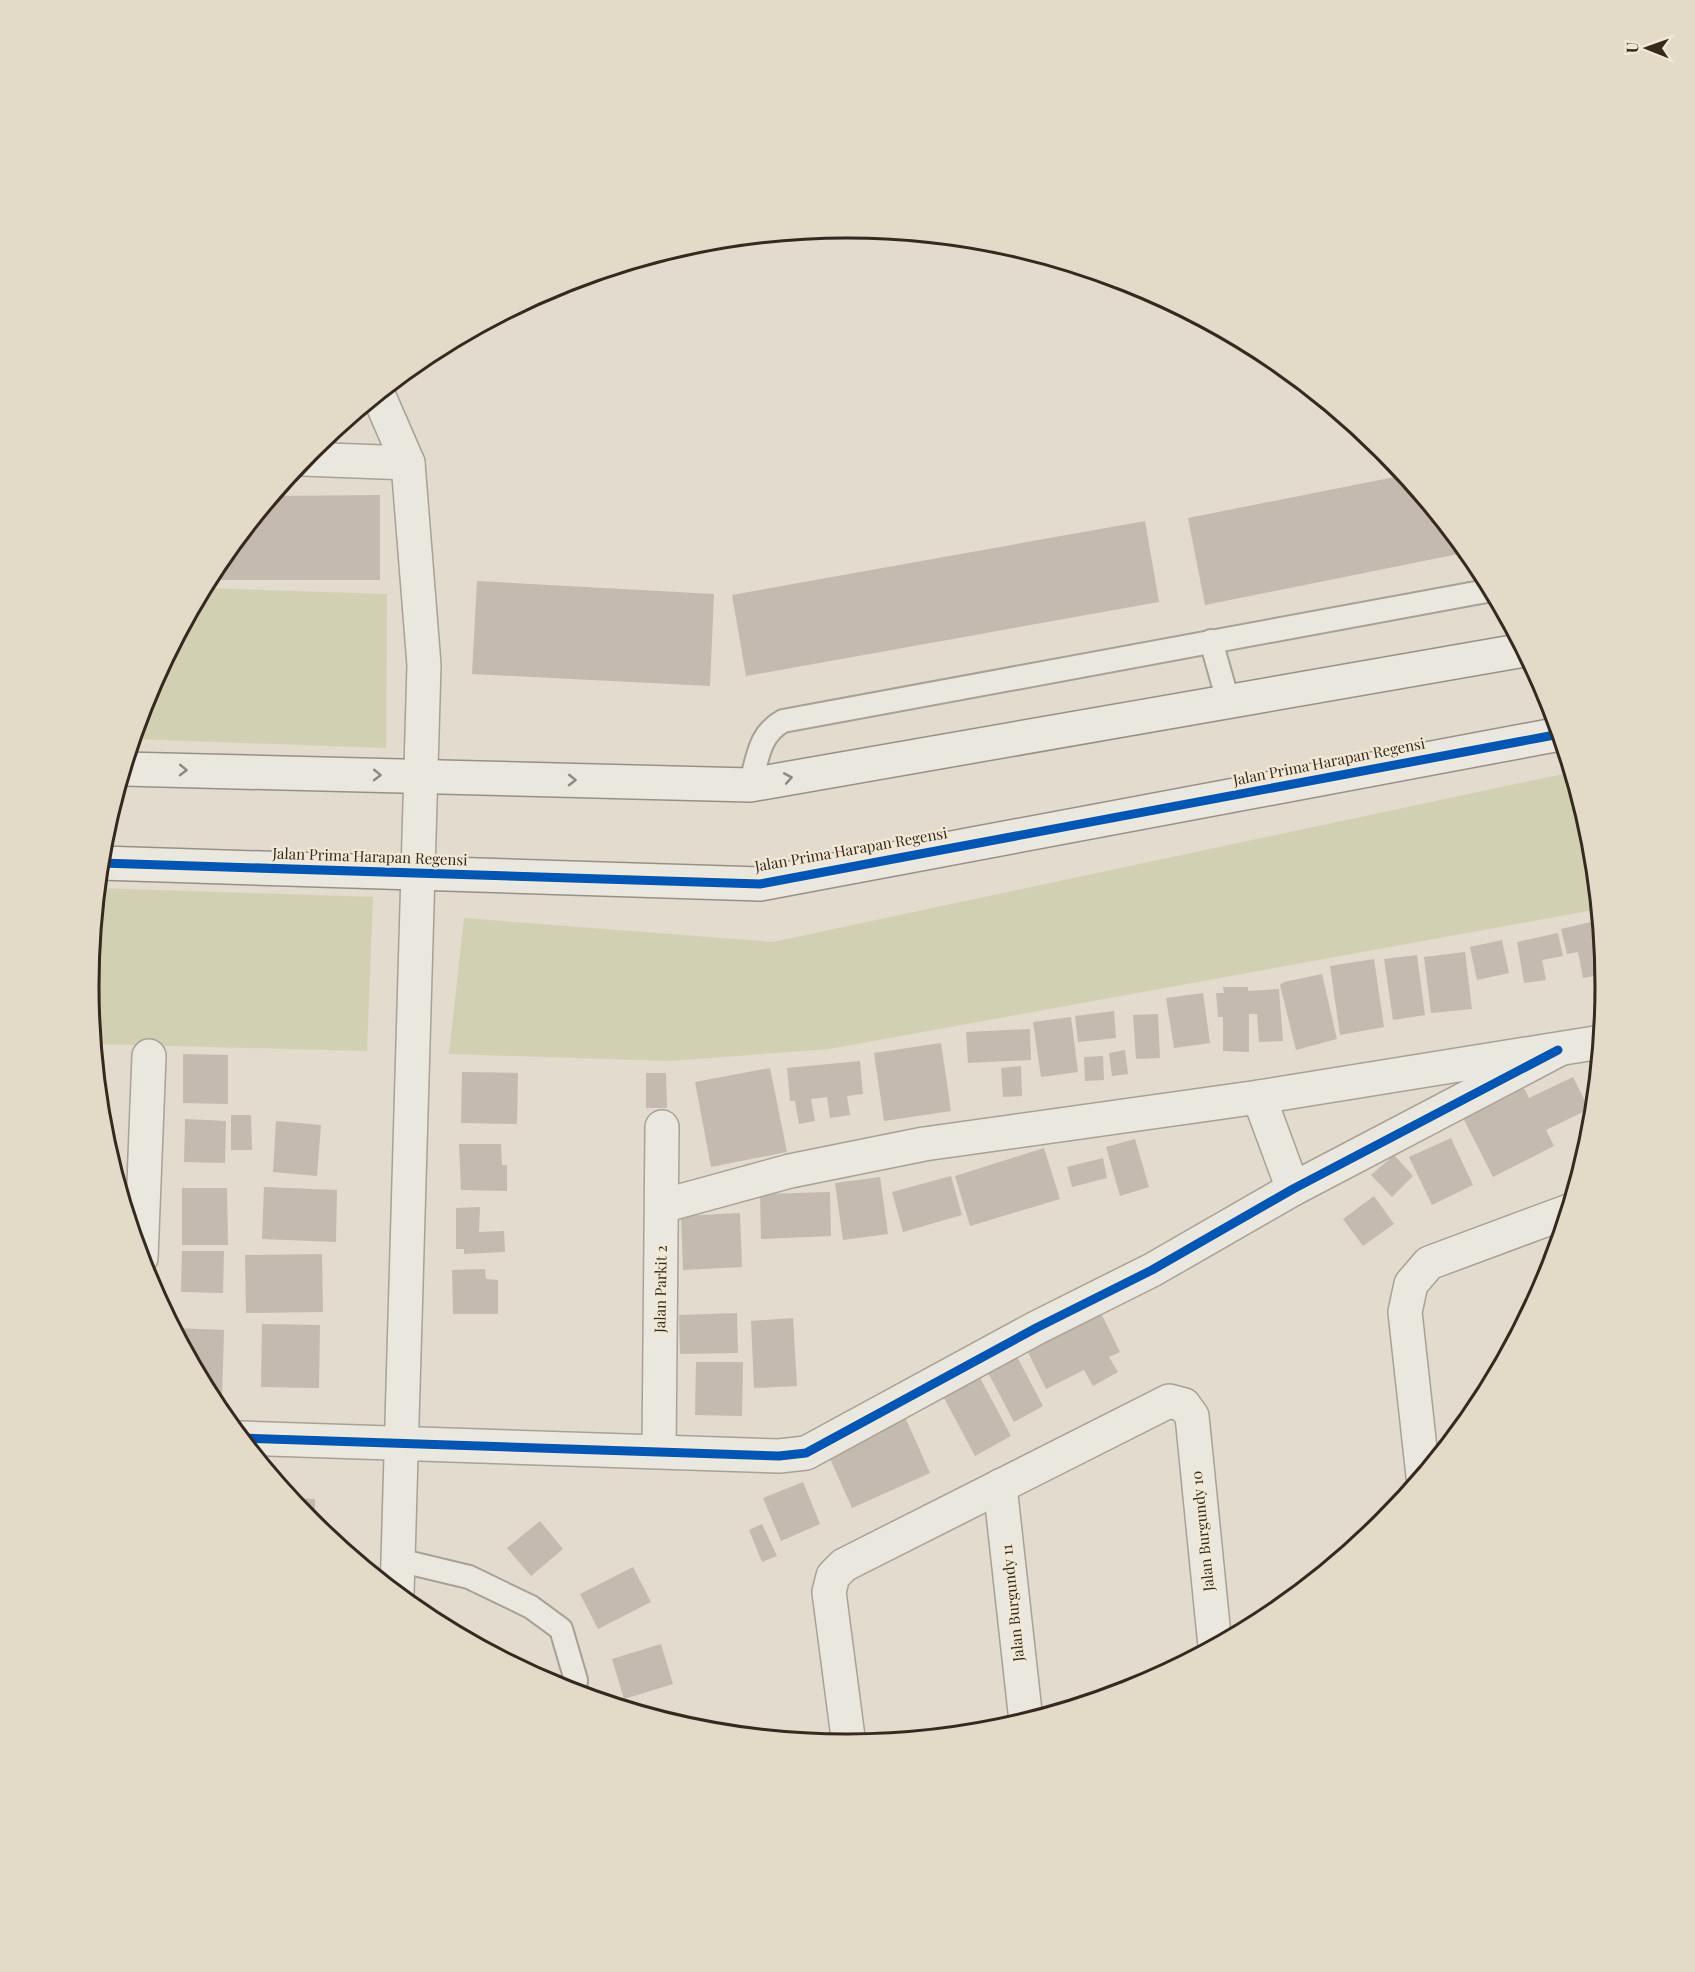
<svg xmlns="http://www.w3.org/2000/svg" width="1695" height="1972" font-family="'Playfair Display',serif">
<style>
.green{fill:#d1d0b2}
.building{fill:#c5baaf}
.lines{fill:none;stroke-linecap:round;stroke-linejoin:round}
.lane-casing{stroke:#a7a197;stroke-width:26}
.street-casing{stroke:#a7a197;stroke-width:36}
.secondary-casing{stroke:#979087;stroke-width:36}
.lane{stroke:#eae7df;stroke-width:22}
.street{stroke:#eae7df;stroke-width:33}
.secondary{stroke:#eae7df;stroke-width:33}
.cycleway-casing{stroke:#f2e9d5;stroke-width:13}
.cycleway{stroke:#0057b8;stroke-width:9}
.oneway{stroke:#908880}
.labels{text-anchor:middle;stroke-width:4.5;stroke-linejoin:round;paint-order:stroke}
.street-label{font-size:15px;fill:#352920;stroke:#f2e9d5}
.rim{fill:none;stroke:#352920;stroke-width:3}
</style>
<rect width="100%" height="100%" fill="#e2dbce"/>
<g class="green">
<polygon points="204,588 387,594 386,748 133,739 146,695"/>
<polygon points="1572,772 1592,838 1599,909 829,1049 670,1061 449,1054 464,918 773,942"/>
<polygon points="98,888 373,897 367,1051 94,1044 89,986"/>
</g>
<g class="building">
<polygon points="1405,475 1468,552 1205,605 1188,518"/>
<polygon points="380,495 380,580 208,580 217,564 273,496"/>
<polygon points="1145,521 1159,602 746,676 732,595"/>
<polygon points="477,581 714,594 710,686 472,674"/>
<polygon points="1600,920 1605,969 1599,947 1595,948 1600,975 1583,978 1578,952 1567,954 1561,929"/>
<polygon points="1558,933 1563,956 1542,960 1546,980 1524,983 1517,942"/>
<polygon points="1502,940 1509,973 1477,980 1470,947"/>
<polygon points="1465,952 1472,1009 1431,1013 1424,957"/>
<polygon points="1417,955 1425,1015 1393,1020 1384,959"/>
<polygon points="1374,959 1384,1027 1340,1035 1330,966"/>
<polygon points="1322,974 1337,1039 1296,1050 1280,985 1284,982"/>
<polygon points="1223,987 1248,987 1248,991 1279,989 1283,1041 1259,1042 1257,1014 1249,1014 1249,1052 1223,1051 1223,1017 1218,1017 1216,993 1224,993"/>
<polygon points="1203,993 1210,1043 1174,1048 1166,998"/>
<polygon points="1114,1011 1116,1038 1078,1042 1075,1016"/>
<polygon points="1158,1014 1160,1058 1136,1059 1133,1015"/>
<polygon points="1071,1017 1078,1072 1041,1077 1033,1022"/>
<polygon points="1030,1029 1031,1060 968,1063 966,1032"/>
<polygon points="941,1043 951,1111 884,1121 874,1053"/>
<polygon points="1125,1050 1128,1074 1112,1076 1109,1053"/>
<polygon points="183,1054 228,1055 228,1104 183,1103"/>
<polygon points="1103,1056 1104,1080 1085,1081 1084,1057"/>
<polygon points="860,1061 863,1094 847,1096 850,1115 830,1118 827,1097 811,1099 815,1121 799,1124 795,1101 790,1101 787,1068"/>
<polygon points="1021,1066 1022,1096 1003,1097 1001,1068"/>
<polygon points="770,1068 787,1152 711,1167 695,1082"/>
<polygon points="462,1072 518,1073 517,1124 461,1123"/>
<polygon points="646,1073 666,1073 667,1108 646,1108"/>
<polygon points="1573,1077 1589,1109 1546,1130 1554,1146 1493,1177 1459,1110 1519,1078 1529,1098"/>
<polygon points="231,1115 251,1115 252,1150 231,1150"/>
<polygon points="185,1119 226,1121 225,1163 184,1162"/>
<polygon points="276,1121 321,1125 317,1176 273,1172"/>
<polygon points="1451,1138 1473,1185 1432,1205 1409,1157"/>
<polygon points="1135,1139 1149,1187 1120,1196 1106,1147"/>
<polygon points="459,1144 501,1144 502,1165 507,1165 507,1191 461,1190"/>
<polygon points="1044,1148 1060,1199 970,1226 955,1176"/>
<polygon points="1394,1155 1413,1176 1392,1197 1371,1175"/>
<polygon points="1103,1158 1107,1178 1072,1187 1067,1167"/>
<polygon points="951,1176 962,1215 903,1232 892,1192"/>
<polygon points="880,1177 888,1234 843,1240 835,1183"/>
<polygon points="264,1187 337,1190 336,1242 262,1239"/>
<polygon points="182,1188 227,1188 228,1245 182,1245"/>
<polygon points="830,1192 831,1236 761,1239 760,1194"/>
<polygon points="1374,1196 1394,1224 1363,1246 1343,1219"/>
<polygon points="480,1207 479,1232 504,1231 505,1252 464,1254 464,1249 456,1249 456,1208"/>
<polygon points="740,1213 742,1267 683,1270 681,1216"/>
<polygon points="182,1251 224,1251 223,1293 181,1292"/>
<polygon points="322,1254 323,1312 246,1313 245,1255"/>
<polygon points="485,1269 486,1279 498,1280 498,1314 453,1314 452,1270"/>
<polygon points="1098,1307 1120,1352 1109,1357 1118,1372 1093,1386 1084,1370 1046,1389 1024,1344"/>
<polygon points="737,1313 738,1353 680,1354 679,1315"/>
<polygon points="793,1318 797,1386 754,1388 751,1321"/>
<polygon points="262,1324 320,1325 319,1388 261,1387"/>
<polygon points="175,1328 224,1330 222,1398 211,1397"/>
<polygon points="1014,1351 1043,1406 1014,1422 985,1367"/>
<polygon points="696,1362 743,1362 742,1416 695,1415"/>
<polygon points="979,1376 1011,1436 975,1456 943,1396"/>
<polygon points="905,1417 930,1473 852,1508 827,1452"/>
<polygon points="803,1482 820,1524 781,1541 763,1498"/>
<polygon points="291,1498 315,1499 315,1526 311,1522"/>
<polygon points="540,1521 563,1549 531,1576 507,1548"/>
<polygon points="762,1524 777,1556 762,1562 749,1530"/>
<polygon points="633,1567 651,1602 598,1629 580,1594"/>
<polygon points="661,1644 673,1684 624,1699 612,1659"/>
</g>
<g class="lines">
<defs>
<g id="lane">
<polyline points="1211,641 1228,701"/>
<path d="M 750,785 C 758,759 758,735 783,721 L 1492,590"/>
<polyline points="398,1560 469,1577 531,1607 561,1629 576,1680 575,1693"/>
</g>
<g id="street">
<polyline points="378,394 408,463 424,665 397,1594"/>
<polyline points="303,459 408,463"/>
<polyline points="1259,1097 1293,1189"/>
<polyline points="662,1206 790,1171 924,1144 1259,1097 1601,1042"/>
<polyline points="141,1258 149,1056"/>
<polyline points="242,1438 779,1456 806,1453 1036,1328 1152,1270 1293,1189 1558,1050"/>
<polyline points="659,1451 662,1127"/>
<polyline points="1423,1476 1405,1312 1411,1284 1429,1263 1569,1211"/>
<polyline points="1000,1486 1026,1721"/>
<polyline points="849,1745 829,1592 833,1576 844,1565 1169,1401 1184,1405 1192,1416 1215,1646"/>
</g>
<g id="secondary">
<polyline points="124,769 750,785 1524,650"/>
<polyline points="101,863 760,884 1560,734"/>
</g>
</defs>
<use href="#lane" class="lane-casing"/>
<use href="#street" class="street-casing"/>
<use href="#secondary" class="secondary-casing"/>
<use href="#lane" class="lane"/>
<use href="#street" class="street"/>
<use href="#secondary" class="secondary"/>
<defs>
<g id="cycleway">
<polyline points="101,863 760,884 1560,734"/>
<polyline points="242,1438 779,1456 806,1453 1036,1328 1152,1270 1293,1189 1558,1050"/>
</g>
</defs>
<use href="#cycleway" class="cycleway-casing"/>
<use href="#cycleway" class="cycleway"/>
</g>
<defs><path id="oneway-chevron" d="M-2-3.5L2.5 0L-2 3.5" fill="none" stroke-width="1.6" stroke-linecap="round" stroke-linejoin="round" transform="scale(1.5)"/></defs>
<g class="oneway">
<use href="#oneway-chevron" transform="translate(183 770) rotate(1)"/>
<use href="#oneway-chevron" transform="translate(377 775) rotate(1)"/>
<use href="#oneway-chevron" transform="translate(788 778) rotate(-10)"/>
<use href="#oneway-chevron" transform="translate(572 780) rotate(1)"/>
</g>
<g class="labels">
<g class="street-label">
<text transform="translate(1329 762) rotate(-11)" y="5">Jalan Prima Harapan Regensi</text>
<text transform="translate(851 850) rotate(-10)" y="5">Jalan Prima Harapan Regensi</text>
<text transform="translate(370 857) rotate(2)" y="5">Jalan Prima Harapan Regensi</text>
<text transform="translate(661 1289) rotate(-89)" y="5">Jalan Parkit 2</text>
<text transform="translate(1203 1531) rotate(-96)" y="5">Jalan Burgundy 10</text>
<text transform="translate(1013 1603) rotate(-96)" y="5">Jalan Burgundy 11</text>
</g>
</g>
<path d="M0 0H1695V1972H0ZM99 986a748 748 0 1 1 1496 0a748 748 0 1 1-1496 0Z" fill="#e3dac7" fill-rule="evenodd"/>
<path class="rim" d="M99 986a748 748 0 1 1 1496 0a748 748 0 1 1-1496 0Z"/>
<g transform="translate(1647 48) rotate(271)" stroke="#f2e9d5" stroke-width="4.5" paint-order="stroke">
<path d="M0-4.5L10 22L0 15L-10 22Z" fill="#352920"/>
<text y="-9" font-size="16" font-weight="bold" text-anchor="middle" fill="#352920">U</text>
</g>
</svg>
